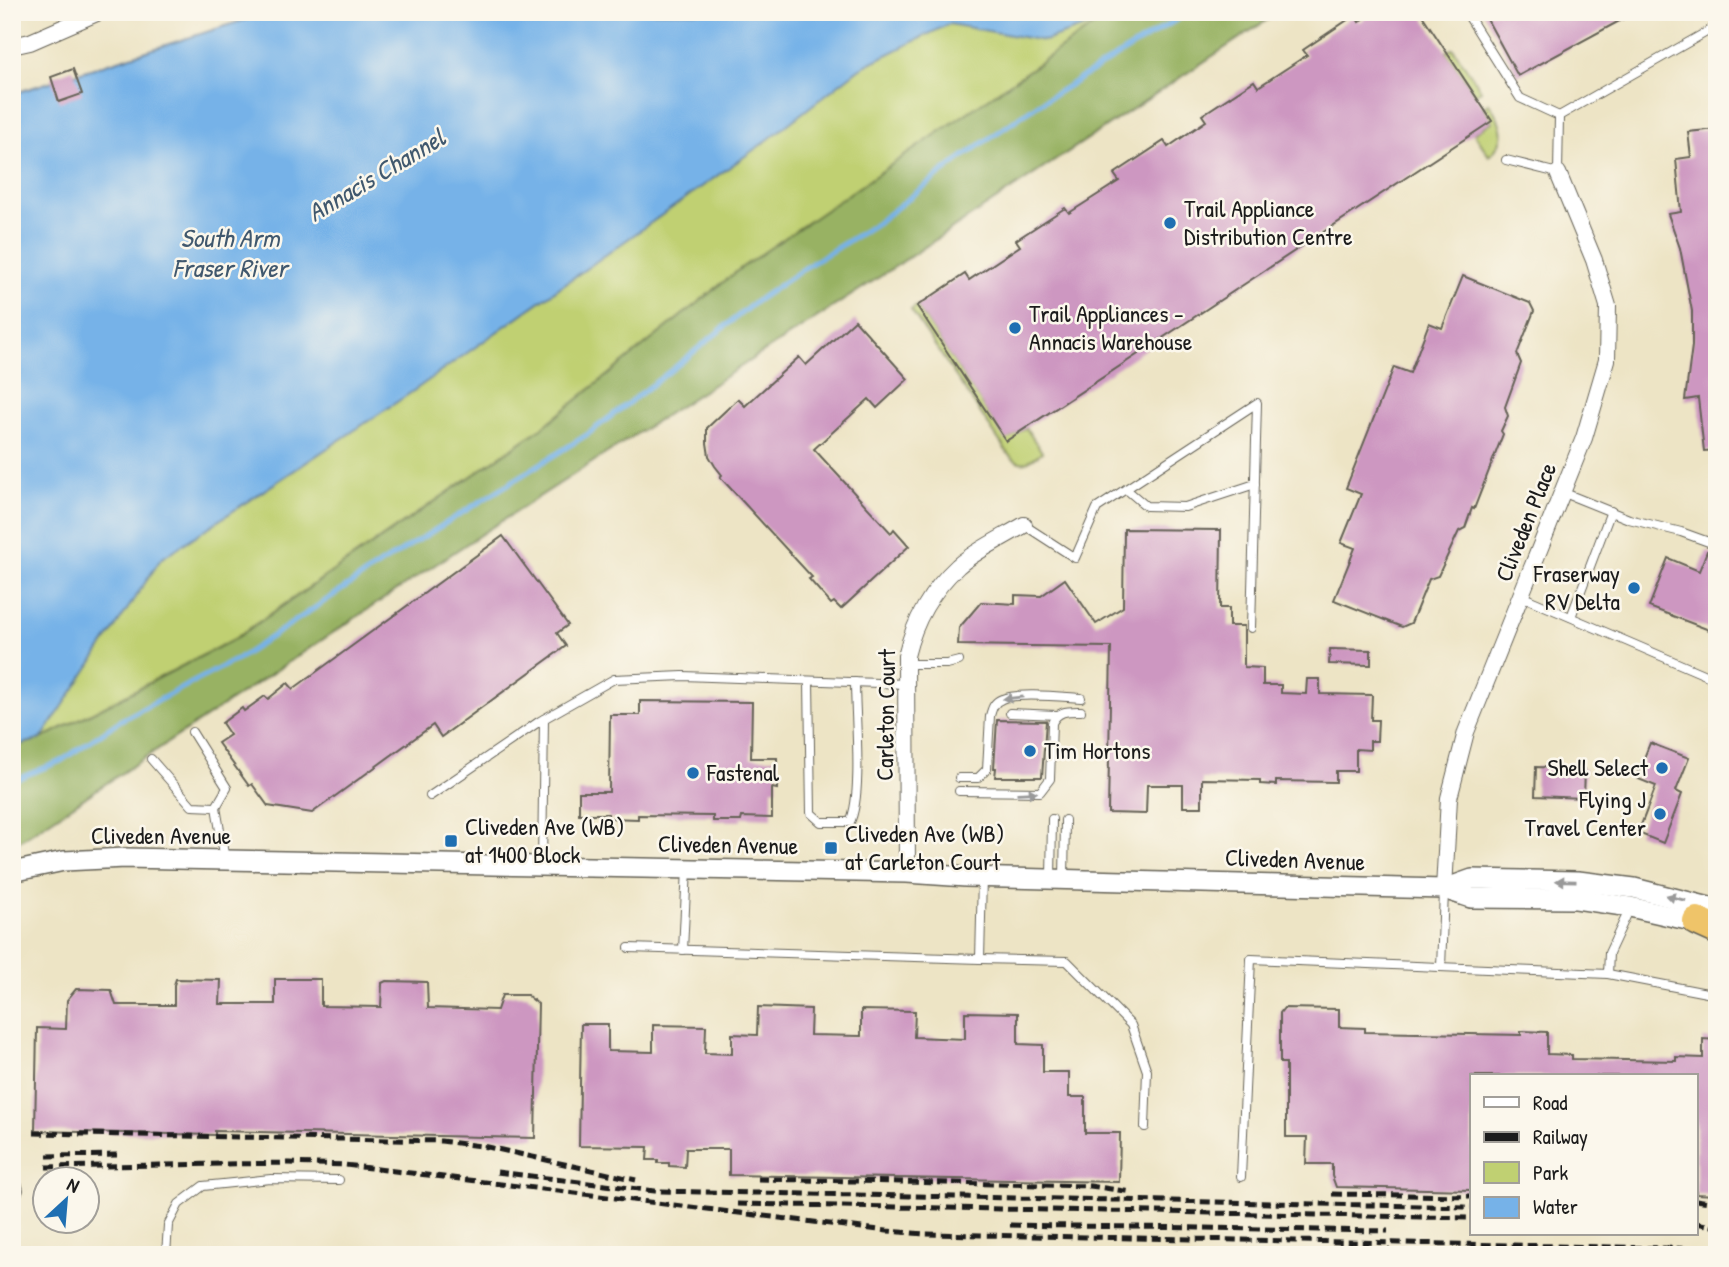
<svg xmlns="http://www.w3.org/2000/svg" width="1729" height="1267" font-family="'Patrick Hand',sans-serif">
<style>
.green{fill:#c0d072;stroke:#6e7647;stroke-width:2}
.forest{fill:#98b264;stroke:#5a6740;stroke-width:2}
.water{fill:#76b2e8;stroke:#496782;stroke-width:2}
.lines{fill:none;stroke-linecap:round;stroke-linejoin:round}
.stream{stroke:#76b2e8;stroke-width:5}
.building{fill:#cd97c1}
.service-casing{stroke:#656257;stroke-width:10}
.minor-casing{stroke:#656257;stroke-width:18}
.tertiary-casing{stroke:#656257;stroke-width:22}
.motorway-casing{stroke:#656257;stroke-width:31}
.service{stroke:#fff;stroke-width:8}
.minor{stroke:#fff;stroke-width:16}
.tertiary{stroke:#fff;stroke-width:19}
.motorway{stroke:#efc469;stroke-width:28}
.rail{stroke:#1c1c1c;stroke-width:5;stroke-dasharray:10 5;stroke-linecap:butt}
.oneway{fill:#999}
.poi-dot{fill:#1f6fb2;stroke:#fbf7ec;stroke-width:2.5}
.labels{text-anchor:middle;stroke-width:5;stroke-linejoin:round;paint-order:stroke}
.poi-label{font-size:24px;fill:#1c1c1c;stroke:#fbf7ec;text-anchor:start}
.street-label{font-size:24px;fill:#1c1c1c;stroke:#fbf7ec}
.water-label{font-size:26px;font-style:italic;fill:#40586e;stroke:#fbf7ec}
</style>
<rect width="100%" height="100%" fill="#fbf7ec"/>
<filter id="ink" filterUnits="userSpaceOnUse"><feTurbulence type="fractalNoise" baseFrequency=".0143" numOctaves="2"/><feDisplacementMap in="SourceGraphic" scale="14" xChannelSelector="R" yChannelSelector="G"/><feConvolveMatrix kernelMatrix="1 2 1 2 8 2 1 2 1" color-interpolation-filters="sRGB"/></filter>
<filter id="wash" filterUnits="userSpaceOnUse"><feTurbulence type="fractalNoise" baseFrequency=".00686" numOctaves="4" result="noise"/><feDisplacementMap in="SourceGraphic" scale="28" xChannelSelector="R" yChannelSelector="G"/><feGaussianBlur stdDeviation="1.57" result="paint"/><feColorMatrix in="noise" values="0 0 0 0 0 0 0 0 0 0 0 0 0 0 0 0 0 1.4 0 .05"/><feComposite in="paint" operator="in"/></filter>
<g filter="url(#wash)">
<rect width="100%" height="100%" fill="#ede4c5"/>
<g class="green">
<polygon points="877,12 1114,12 741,268 543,427 234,639 41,739 12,747 12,598"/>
<polygon points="1453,48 1481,90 1475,95 1446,52"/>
<path d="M 1489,103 C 1502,122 1509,139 1489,156 L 1474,133 L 1492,122 L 1483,107 Z"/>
<path d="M 917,306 L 1006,440 L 1026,428 L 1042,452 C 1029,462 1022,468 1009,455 L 911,310 Z"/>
</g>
<polygon class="forest" points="1114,12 1279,12 875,280 483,533 12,846 12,747 41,739 235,639 543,427 741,268"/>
<polygon class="water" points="269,12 1114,12 1105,20 1044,41 949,24 860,68 765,142 412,392 161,559 41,739 12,747 12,94"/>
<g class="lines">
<polyline class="stream" points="12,781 61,761 121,720 241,657 382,563 588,434 674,368 755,302 812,263 874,225 964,156 1037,105 1189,12"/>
</g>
<g id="blocks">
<g class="building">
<polygon points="1374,12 1420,12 1492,121 1006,441 917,306 965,274 969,280 1020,246 1016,240 1065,208 1069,213 1119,181 1114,174 1164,141 1168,147 1206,121 1202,115 1254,81 1258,87 1307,55 1303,50 1355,15 1359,22"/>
<polygon points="1483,12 1636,12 1518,76"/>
<polygon points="73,69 82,94 59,102 51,77"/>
<polygon points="1717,129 1717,450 1704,451 1698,398 1685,400 1692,346 1692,311 1680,248 1668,214 1681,212 1676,159 1691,157 1688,132"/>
<polygon points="1463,276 1530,303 1534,311 1517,354 1521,363 1505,407 1508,416 1501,431 1503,434 1474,509 1472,508 1465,528 1459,531 1438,576 1429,579 1411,623 1402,627 1334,600 1355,548 1341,543 1361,494 1346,488 1394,367 1410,373 1429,323 1442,328"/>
<polygon points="855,320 908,379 877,408 869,399 814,449 891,533 894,529 909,546 841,609 834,602 831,604 809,579 812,577 720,477 722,475 715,466 709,456 707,443 707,428 738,399 745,406 799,357 806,365"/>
<polygon points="1124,529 1221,530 1220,608 1229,608 1229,626 1244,626 1244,667 1263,668 1263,685 1281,685 1281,693 1306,694 1307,679 1320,679 1320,694 1372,695 1371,720 1378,720 1377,741 1370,741 1370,750 1356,749 1356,771 1336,771 1336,782 1276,781 1276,785 1260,784 1260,780 1202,779 1202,807 1183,807 1183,785 1147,785 1146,814 1108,813 1111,647 958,645 959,628 981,602 1015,604 1015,595 1041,596 1065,579 1096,624 1123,607"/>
<polygon points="503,536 568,625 557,633 566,646 441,737 433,725 312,813 268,806 252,784 249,786 218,743 230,735 222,723 242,708 244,711 265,696 268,699 288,683 293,689"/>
<polygon points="1707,551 1717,555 1717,633 1649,607 1668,558 1699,571"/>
<polygon points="1330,649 1371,650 1371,665 1329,664"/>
<polygon points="640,701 752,702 751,758 777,758 777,789 772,788 772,818 742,817 741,821 713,821 713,816 638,815 638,819 608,818 608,814 579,814 579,792 609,792 610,715 640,715"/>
<polygon points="997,720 1046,721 1042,777 995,777 996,768 994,768"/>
<polygon points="1650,743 1689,758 1676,791 1682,794 1663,843 1638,833 1656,786 1636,778"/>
<polygon points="1536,767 1585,769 1584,798 1535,796"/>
<polygon points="176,979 221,980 220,1004 275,1004 275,979 321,979 321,1006 381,1007 382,983 386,981 427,982 428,1008 497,1010 502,995 527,995 538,1004 535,1138 215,1131 215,1135 35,1131 37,1028 66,1029 67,1000 76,989 111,990 116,1005 174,1005 174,985"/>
<polygon points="758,1007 811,1009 810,1035 861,1036 861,1010 915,1011 914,1037 965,1039 965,1012 1018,1013 1018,1044 1043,1045 1043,1072 1069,1072 1069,1097 1085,1097 1085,1133 1120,1133 1119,1182 729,1175 729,1149 686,1149 685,1167 669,1166 669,1163 658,1163 658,1160 647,1160 648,1147 579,1146 581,1024 608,1024 608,1051 653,1052 653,1025 706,1026 705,1053 732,1054 732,1034 757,1035"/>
<polygon points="1284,1008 1339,1009 1339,1027 1365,1028 1365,1032 1521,1035 1521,1031 1547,1032 1547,1054 1572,1055 1572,1059 1676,1061 1676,1057 1703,1058 1703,1039 1717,1040 1717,1195 1696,1194 1696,1076 1472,1076 1472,1190 1336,1187 1332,1176 1332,1164 1306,1164 1307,1137 1286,1137 1286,1063 1280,1063 1280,1013"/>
</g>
</g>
</g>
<g filter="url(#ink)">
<use href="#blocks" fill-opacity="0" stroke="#656257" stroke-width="2"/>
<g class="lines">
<defs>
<g id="service">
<polyline points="1466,12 1520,98 1559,116"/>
<polyline points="1559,116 1717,26"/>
<polyline points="1506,160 1558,173 1559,116"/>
<polyline points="1126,489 1146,506 1185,507 1255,484"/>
<polyline points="1562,492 1629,519 1681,532 1717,545"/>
<polyline points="1024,525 1075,558 1097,508 1257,403 1251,628"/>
<polyline points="1521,596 1717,680"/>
<polyline points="1571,617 1611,511"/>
<polyline points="906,664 947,664 959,661"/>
<path d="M 809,681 L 811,813 L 821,822 L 850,822 C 863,795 855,716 855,682"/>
<polyline points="1010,713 1057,715"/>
<polyline points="192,732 227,788 216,807 225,860"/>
<polyline points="151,759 192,806 216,807"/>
<path d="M 959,778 L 978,778 L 987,769 L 990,716 C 992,708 994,702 1002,699 C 1017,692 1064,697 1081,698"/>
<path d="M 959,791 L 1040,792 L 1050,779 L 1052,723 C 1058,710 1068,711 1081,711"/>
<polyline points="430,796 540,721 614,679 683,676 906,684"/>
<polyline points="542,866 544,719"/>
<polyline points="1051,879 1052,819"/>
<polyline points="1064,879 1065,820"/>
<polyline points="629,948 980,959 982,877"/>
<polyline points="683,950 687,869"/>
<polyline points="980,959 1067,961 1131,1025 1147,1071 1145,1127"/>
<polyline points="1441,967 1444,892"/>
<polyline points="1608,974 1717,995"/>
<polyline points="12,1163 19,1190 12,1204"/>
<polyline points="1241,1177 1251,959 1608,974 1609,953 1630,908"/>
<polyline points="166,1255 168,1225 179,1204 203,1186 271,1179 339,1180"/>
</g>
<g id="minor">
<polyline points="12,46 30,42 99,12"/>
<path d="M 907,873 L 906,656 C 914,622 932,590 958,566 C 975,551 1004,537 1024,525"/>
<polyline points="1444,889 1449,798 1466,732 1584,438 1607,360 1608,306 1594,260 1558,173"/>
</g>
<g id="tertiary">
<polyline points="12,872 64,861 125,858 907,873 966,877 1444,889 1471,898 1576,899 1630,907 1709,925"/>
<polyline points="1444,889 1472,879 1578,881 1634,888 1717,909"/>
</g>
<polyline id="motorway" points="1697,921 1717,930"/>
</defs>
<use href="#service" class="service-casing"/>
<use href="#minor" class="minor-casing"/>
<use href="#tertiary" class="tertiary-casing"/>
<use href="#motorway" class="motorway-casing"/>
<use href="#service" class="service"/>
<use href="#minor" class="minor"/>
<use href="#tertiary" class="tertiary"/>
<use href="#motorway" class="motorway"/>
<g class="rail">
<polyline points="34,1133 441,1141 488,1147 636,1180"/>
<polyline points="47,1156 120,1155"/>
<polyline points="46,1167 289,1163 345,1165 887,1231 926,1234 1717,1249"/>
<polyline points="497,1172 655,1191 1472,1207"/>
<polyline points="758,1179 1090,1186 1132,1192"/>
<polyline points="1332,1194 1472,1196"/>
<polyline points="1696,1200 1717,1203"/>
<polyline points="737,1204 1472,1218"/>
<polyline points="1696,1223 1717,1227"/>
<polyline points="1010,1225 1388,1231"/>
<polyline points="1359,1255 1390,1249"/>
</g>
</g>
<defs><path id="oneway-solid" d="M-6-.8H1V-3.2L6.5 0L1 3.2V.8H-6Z" transform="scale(1.75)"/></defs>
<g class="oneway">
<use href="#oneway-solid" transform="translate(1013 698) rotate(174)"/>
<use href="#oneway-solid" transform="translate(1027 793) rotate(-2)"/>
<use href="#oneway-solid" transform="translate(1566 881) rotate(-179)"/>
<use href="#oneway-solid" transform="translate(1676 898) rotate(-165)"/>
</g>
</g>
<g class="poi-dot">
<circle cx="1170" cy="223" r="7"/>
<circle cx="1015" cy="328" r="7"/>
<circle cx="1634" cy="588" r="7"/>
<circle cx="1030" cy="751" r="7"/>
<circle cx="1662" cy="768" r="7"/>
<circle cx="693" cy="773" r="7"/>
<circle cx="1660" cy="814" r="7"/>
<rect x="444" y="834" width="14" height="14" rx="3.5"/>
<rect x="824" y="841" width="14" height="14" rx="3.5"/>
</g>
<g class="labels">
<g class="poi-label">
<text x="1184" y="217">Trail Appliance<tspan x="1184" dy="28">Distribution Centre</tspan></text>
<text x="1029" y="322">Trail Appliances -<tspan x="1029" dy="28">Annacis Warehouse</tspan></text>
<text x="1620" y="582" text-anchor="end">Fraserway<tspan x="1620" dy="28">RV Delta</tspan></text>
<text x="1044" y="759">Tim Hortons</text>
<text x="1648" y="776" text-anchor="end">Shell Select</text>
<text x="707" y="781">Fastenal</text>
<text x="1646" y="808" text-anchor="end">Flying J<tspan x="1646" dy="28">Travel Center</tspan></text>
<text x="465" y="835">Cliveden Ave (WB)<tspan x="465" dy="28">at 1400 Block</tspan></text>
<text x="845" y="842">Cliveden Ave (WB)<tspan x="845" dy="28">at Carleton Court</tspan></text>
</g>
<g class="street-label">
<text transform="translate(1526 522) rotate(-68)" y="8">Cliveden Place</text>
<text transform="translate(886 715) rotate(-89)" y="8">Carleton Court</text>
<text x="161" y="844">Cliveden Avenue</text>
<text transform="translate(728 845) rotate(1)" y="8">Cliveden Avenue</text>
<text transform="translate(1295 860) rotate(2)" y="8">Cliveden Avenue</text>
</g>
<g class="water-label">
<text transform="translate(376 175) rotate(-31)" y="9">Annacis Channel</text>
<text x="230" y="247">South Arm<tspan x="230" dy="30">Fraser River</tspan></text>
</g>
</g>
<rect width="1729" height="1267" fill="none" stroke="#fbf7ec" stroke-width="42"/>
<rect x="1470" y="1074" width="228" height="161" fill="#fbf7ec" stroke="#a29f99" stroke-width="2"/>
<rect x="1484" y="1097" width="35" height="10" fill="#ffffff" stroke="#a29f99" stroke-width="2"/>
<text x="1533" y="1110" font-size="21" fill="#1c1c1c">Road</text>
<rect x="1484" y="1132" width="35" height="10" fill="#1c1c1c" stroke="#a29f99" stroke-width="2"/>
<text x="1533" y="1144" font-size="21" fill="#1c1c1c">Railway</text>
<rect x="1484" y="1162" width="35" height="21" fill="#c0d072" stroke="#a29f99" stroke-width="2"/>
<text x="1533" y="1180" font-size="21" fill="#1c1c1c">Park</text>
<rect x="1484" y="1197" width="35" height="21" fill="#76b2e8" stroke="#a29f99" stroke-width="2"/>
<text x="1533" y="1214" font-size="21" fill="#1c1c1c">Water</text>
<g transform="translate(66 1200) rotate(26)"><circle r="33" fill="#fbf7ec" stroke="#a29f99" stroke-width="2"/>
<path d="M0-5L12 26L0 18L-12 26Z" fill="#1f6fb2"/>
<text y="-10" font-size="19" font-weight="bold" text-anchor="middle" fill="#1c1c1c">N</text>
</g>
</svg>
